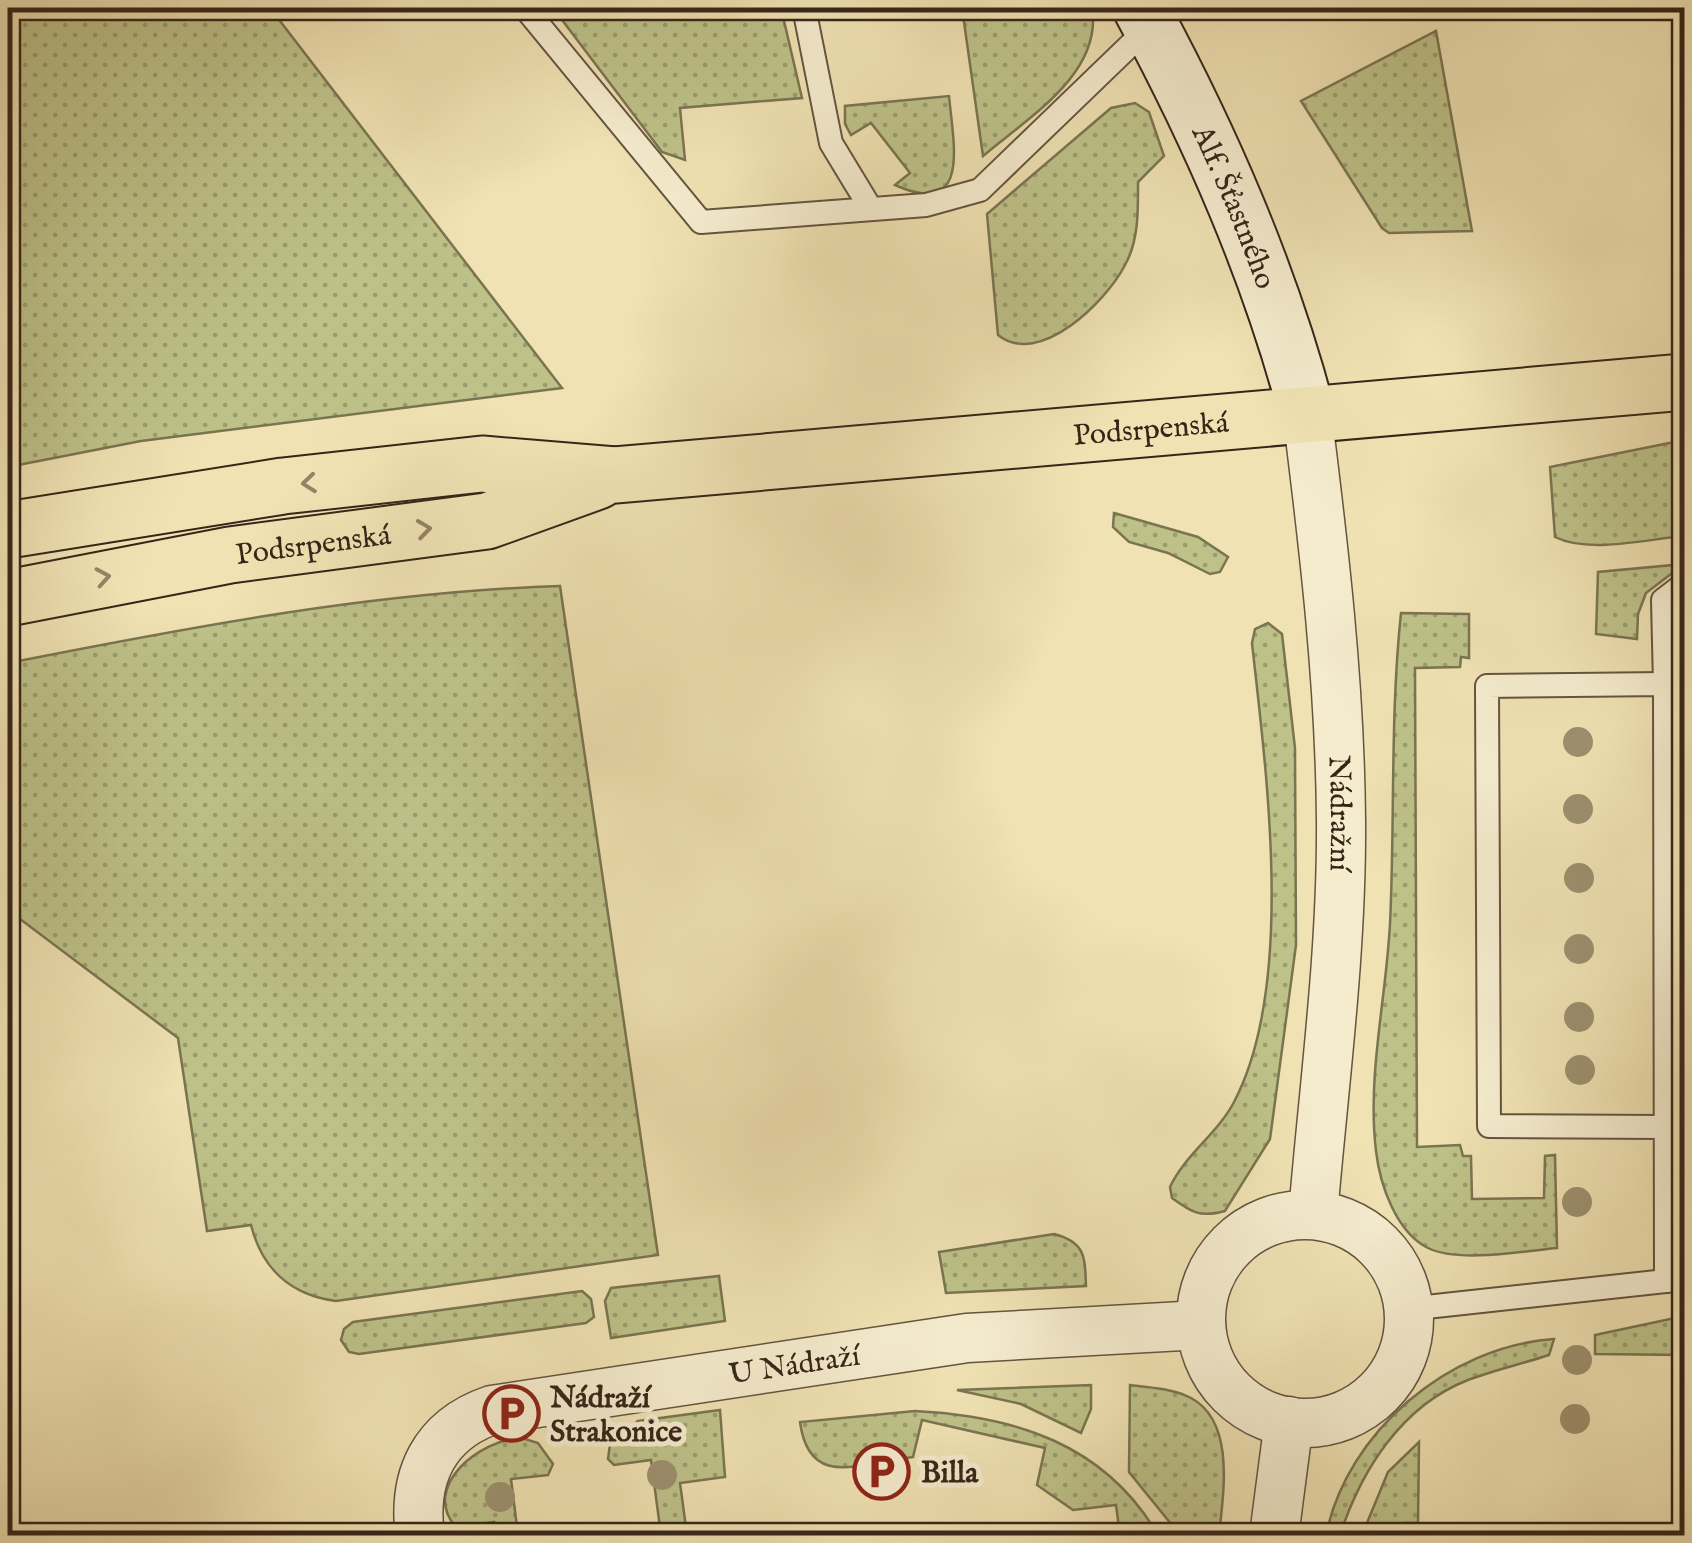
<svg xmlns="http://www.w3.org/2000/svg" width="1692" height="1543" font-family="'IM FELL English',serif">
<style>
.grass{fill:url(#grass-dots);stroke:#7a7451;stroke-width:2.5}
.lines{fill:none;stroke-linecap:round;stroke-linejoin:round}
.lane-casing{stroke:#655440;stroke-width:26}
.street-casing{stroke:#655440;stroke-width:51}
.secondary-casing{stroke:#372519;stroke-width:59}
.primary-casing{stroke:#372519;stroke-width:59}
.lane{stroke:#f5ecce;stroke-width:22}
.street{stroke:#f5ecce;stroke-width:48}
.secondary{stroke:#f5ecce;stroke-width:55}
.primary{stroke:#f0e2b3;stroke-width:55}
.tree{fill:#9d906e}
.oneway{stroke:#948466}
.labels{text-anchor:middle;stroke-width:10;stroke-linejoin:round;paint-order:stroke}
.street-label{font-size:30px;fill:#372519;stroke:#f5ecce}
.poi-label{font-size:30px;font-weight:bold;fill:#372519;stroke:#f5ecce;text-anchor:start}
</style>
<defs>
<pattern id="grass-dots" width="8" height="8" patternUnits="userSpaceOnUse" patternTransform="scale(2.5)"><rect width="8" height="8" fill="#bec289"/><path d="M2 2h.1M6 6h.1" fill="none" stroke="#9b9d6f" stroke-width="1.8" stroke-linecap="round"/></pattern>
</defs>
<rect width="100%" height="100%" fill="#f0e2b3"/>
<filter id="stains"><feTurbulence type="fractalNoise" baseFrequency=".002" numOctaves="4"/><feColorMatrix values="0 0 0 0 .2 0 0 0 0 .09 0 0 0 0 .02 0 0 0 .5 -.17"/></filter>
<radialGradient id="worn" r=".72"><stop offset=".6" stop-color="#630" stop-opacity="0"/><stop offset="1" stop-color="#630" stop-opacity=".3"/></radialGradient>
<g class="grass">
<polygon points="8,8 270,8 562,388 141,441 8,467"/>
<polygon points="553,8 781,8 802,98 680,108 685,160 662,152"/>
<path d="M 962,8 L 1092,8 C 1103,74 1026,119 983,156 Z"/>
<polygon points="1436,31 1472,231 1389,233 1382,228 1301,101"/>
<path d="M 949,96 C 953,142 972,220 895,185 L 910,173 L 871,123 L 851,135 L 845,124 L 845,106 Z"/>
<path d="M 1135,103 L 1149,112 L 1164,156 L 1138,182 C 1138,210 1139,240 1125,265 C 1106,302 1039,368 998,335 L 987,214 L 1111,108 Z"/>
<path d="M 1684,440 L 1684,536 C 1647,539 1589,554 1555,537 L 1550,467 Z"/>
<polygon points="1114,513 1198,537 1228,557 1220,572 1210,574 1168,553 1129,542 1113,527"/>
<polygon points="1684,564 1646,593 1638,614 1637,639 1596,634 1598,572"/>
<path d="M 560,586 L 658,1255 L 336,1301 C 291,1295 262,1269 251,1225 L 207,1231 L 178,1038 L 8,910 L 8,663 C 191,627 373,592 560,586 Z"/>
<path d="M 1401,613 L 1469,614 L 1469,658 L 1461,657 L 1460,667 L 1415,668 L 1417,1147 L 1460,1145 L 1463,1156 L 1471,1156 L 1472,1199 L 1544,1198 L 1545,1156 L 1555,1155 L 1557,1248 C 1525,1251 1458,1263 1428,1248 C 1396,1232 1380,1185 1376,1151 C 1367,1076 1386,1000 1390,924 C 1395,821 1390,716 1401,613 Z"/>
<path d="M 1268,623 L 1282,634 L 1295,748 L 1296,945 L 1270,1139 L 1225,1211 C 1200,1218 1191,1212 1172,1198 L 1170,1187 C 1184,1156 1218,1133 1234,1102 C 1296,984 1266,771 1252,643 L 1255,629 Z"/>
<path d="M 1054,1234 C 1085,1242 1085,1256 1086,1286 L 946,1293 L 939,1252 Z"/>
<polygon points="719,1276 725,1321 611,1338 605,1301 611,1288"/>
<polygon points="582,1291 591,1299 594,1317 586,1323 359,1354 349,1352 341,1340 344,1329 353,1322"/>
<polygon points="1684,1316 1684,1355 1595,1354 1595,1335"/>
<path d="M 1554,1339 L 1549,1355 C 1522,1364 1494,1370 1468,1380 C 1401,1406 1361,1471 1340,1535 L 1326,1535 C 1347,1432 1449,1346 1554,1339 Z"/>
<polygon points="1091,1385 1091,1409 1081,1433 1021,1404 957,1390"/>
<path d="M 1130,1385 C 1150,1388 1172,1388 1191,1398 C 1236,1422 1223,1495 1219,1535 L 1180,1535 L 1129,1472 Z"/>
<polygon points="720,1410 725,1477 680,1483 687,1535 661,1535 651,1460 614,1465 608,1459 610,1444 638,1421"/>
<path d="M 915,1411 C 1015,1416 1105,1444 1158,1535 L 1120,1535 L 1116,1505 L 1073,1510 L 1037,1485 L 1045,1448 L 922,1420 L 913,1457 C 860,1463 809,1490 800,1422 Z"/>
<path d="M 522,1438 L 538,1443 L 553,1464 L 548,1475 L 511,1479 L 518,1535 L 496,1535 L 494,1522 L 456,1527 C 420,1487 480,1439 522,1438 Z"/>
<polygon points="1419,1442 1418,1523 1406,1523 1406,1531 1418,1535 1362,1535 1388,1472"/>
</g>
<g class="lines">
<defs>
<g id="lane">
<polyline points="525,8 701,222 926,205 980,190 1151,25"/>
<polyline points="804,8 831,143 871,209"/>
<polyline points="1665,684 1663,600 1684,584"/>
<polyline points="1666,1281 1665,684 1487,686 1489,1126 1665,1127 1684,1128"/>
<polyline points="1408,1309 1684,1279"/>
</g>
<g id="street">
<path id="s1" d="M 1307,413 C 1324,548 1340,684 1341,821 C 1342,952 1324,1084 1313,1214"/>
<circle cx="1305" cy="1319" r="104"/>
<path id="s2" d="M 420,1536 C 412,1476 434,1430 492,1410 L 967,1338 L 1201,1325"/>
<polyline points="1274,1536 1289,1421"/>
</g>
<g id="secondary">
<path id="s3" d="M 1141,8 C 1211,138 1269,270 1307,413"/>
</g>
<g id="primary">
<path id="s4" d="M 8,530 L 283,486 L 482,464 L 615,475 L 1684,382"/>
<path id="s5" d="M 8,598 L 230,555 L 487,521 L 598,481"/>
</g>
</defs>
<use href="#lane" class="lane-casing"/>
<use href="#street" class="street-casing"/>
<use href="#secondary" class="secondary-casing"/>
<use href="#primary" class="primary-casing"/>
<use href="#lane" class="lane"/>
<use href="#street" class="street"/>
<use href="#secondary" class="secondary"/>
<use href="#primary" class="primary"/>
</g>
<g class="tree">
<circle cx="1578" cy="742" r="15"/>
<circle cx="1578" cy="809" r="15"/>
<circle cx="1579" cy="878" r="15"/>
<circle cx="1579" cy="949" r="15"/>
<circle cx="1579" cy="1017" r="15"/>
<circle cx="1580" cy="1070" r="15"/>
<circle cx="1577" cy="1202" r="15"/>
<circle cx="1577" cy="1360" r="15"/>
<circle cx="1575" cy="1419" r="15"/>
<circle cx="662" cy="1475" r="15"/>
<circle cx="500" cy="1497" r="15"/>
</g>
<defs><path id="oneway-chevron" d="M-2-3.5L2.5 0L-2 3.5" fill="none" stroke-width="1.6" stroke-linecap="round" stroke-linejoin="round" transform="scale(2.5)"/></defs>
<g class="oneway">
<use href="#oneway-chevron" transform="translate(309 483) rotate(174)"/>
<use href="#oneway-chevron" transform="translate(424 529) rotate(-8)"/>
<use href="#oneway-chevron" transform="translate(103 577) rotate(-10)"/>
</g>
<defs>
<symbol id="parking-ring" viewBox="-11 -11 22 22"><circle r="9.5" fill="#f5ecce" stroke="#8f2418" stroke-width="1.5"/><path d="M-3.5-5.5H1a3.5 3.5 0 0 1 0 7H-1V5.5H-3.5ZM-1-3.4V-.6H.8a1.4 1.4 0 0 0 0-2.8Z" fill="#8f2418"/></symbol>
</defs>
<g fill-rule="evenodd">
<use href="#parking-ring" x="480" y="1382" width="63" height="63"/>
<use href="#parking-ring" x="850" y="1440" width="63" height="63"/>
</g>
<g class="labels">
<g class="street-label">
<text dy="10" stroke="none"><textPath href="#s3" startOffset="220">Alf. Šťastného</textPath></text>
<text dy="10" stroke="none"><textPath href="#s4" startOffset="1150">Podsrpenská</textPath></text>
<text dy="10" stroke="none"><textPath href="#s5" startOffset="310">Podsrpenská</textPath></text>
<text dy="10" stroke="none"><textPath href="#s1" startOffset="402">Nádražní</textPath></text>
<text dy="10" stroke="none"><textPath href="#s2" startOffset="465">U Nádraží</textPath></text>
</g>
<g class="poi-label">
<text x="550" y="1407">Nádraží<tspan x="550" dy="34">Strakonice</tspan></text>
<text x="921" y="1482">Billa</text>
</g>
</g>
<rect width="1692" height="1543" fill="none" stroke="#f0e2b3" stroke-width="40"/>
<rect x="10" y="10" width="1672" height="1523" fill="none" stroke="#372519" stroke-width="5"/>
<rect x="20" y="20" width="1652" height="1503" fill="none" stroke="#372519" stroke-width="2.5"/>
<rect width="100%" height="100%" filter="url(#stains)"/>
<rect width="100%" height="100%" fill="url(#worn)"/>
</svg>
